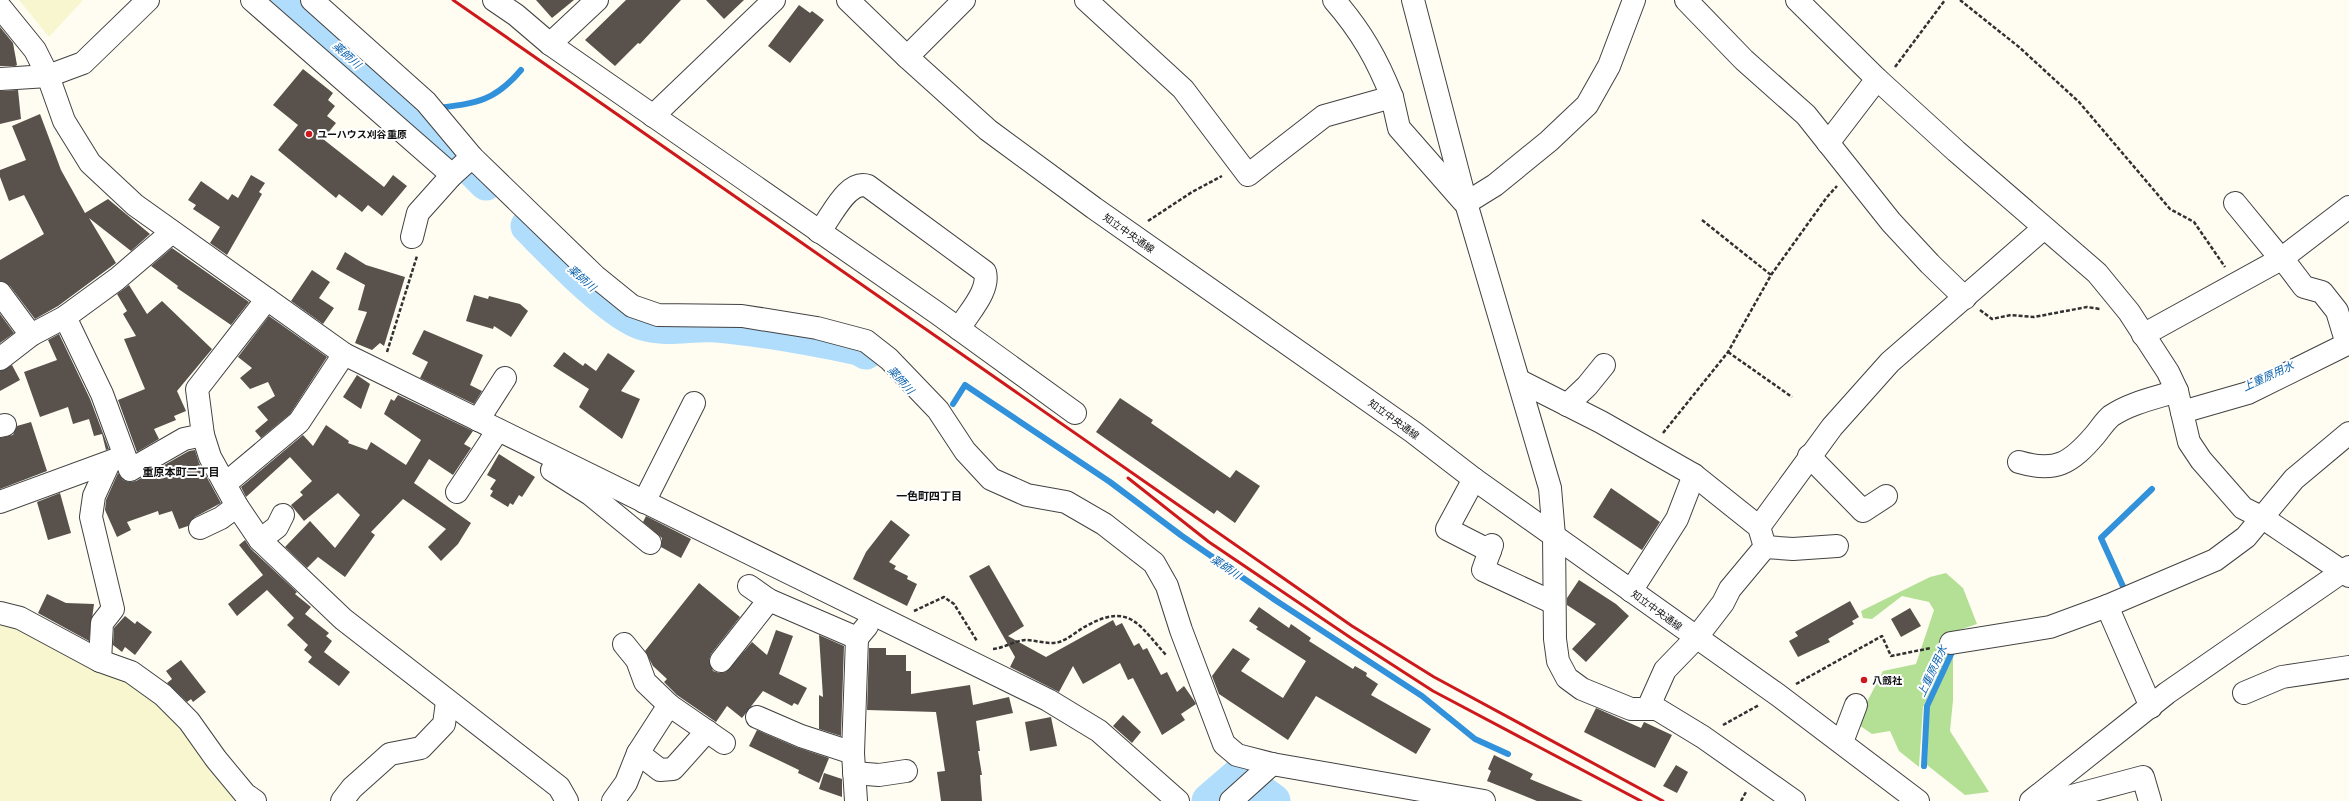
<svg xmlns="http://www.w3.org/2000/svg" width="2349" height="801" font-family="Georgia,'Noto Sans JP',serif">
<style>
.farmland{fill:#f8f6cf}
.forest{fill:#b4e095}
.lines{fill:none;stroke-linecap:round;stroke-linejoin:round}
.stream{stroke:#3191da;stroke-width:6}
.river{stroke:#b1ddfc;stroke-width:35}
.building{fill:#59514b}
.minor-casing{stroke:#424242;stroke-width:24}
.path{stroke:#313131;stroke-width:2.5;stroke-dasharray:4 2;stroke-linecap:butt}
.minor{stroke:#fff;stroke-width:22}
.rail{stroke:#cd191c;stroke-width:3}
.poi-dot{fill:#cd191c;stroke:#fff;stroke-width:1.5}
.labels{text-anchor:middle;stroke-width:4;stroke-linejoin:round;paint-order:stroke}
.poi-label{font-size:10px;font-weight:bold;fill:#0f0f0f;stroke:#fff;text-anchor:start}
.street-label{font-size:10px;fill:#0f0f0f;stroke:#fff}
.water-label{font-size:11px;font-style:italic;fill:#0c62ae;stroke:#fff}
.neighbourhood-label{font-size:11px;font-weight:bold;fill:#0f0f0f;stroke:#fff}
</style>
<rect width="100%" height="100%" fill="#fffdf2"/>
<g class="farmland">
<polygon points="19,0 83,0 49,37"/>
<polygon points="0,617 161,698 249,801 0,801"/>
</g>
<g class="forest">
<polygon points="1946,573 1963,588 1977,624 1944,635 1949,652 1923,707 1919,767 1899,751 1890,731 1872,734 1856,723 1883,671 1916,664 1934,610 1929,602 1902,596 1872,619 1863,618 1861,611 1930,577"/>
<polygon points="1953,656 1953,700 1950,731 1989,792 1965,795 1927,765 1929,707"/>
</g>
<g class="lines">
<g class="stream">
<path d="M 439,108 C 477,103 495,101 521,70"/>
<polyline points="416,118 422,112"/>
<polyline points="953,404 965,385 1110,482 1182,536 1275,600 1422,696 1475,739 1508,754"/>
<polyline points="2126,593 2101,538 2152,489"/>
<polyline points="1924,766 1927,706 1954,648"/>
</g>
<g class="river">
<polyline points="286,0 459,156 486,183"/>
<path d="M 528,226 C 553,251 612,314 643,323 C 670,331 690,323 716,325 C 764,329 811,338 859,348 L 866,352"/>
<polyline points="1209,801 1238,776 1273,801"/>
</g>
</g>
<g class="building">
<polygon points="536,0 574,0 552,18"/>
<polygon points="626,0 681,0 640,44 638,43 615,66 585,40"/>
<polygon points="706,0 744,0 724,19"/>
<polygon points="799,5 810,13 812,11 824,20 790,63 768,46"/>
<polygon points="0,27 13,43 17,65 15,66 0,66"/>
<polygon points="303,69 333,93 328,100 335,106 327,116 336,123 323,139 384,187 393,175 407,186 382,216 368,205 362,212 339,194 336,198 278,150 298,125 273,105"/>
<polygon points="18,90 21,119 0,124 0,91"/>
<polygon points="40,114 61,170 85,213 108,199 150,234 131,251 89,218 116,263 58,306 35,319 10,286 0,281 0,260 44,234 24,195 9,201 0,177 0,170 26,160 12,126"/>
<polygon points="251,175 265,183 259,192 262,194 227,255 210,243 220,227 193,209 196,205 188,200 201,181 228,200 232,194 238,198"/>
<polygon points="172,248 249,302 231,325 177,288 178,286 151,266"/>
<polygon points="345,252 366,265 405,277 384,346 380,343 372,350 355,343 367,312 358,310 365,285 336,269"/>
<polygon points="312,270 330,282 319,298 334,308 323,324 291,301"/>
<polygon points="129,285 147,314 162,301 212,349 177,391 186,411 174,416 176,420 154,429 159,439 137,452 118,400 145,389 124,339 136,336 123,314 127,311 117,294"/>
<polygon points="474,295 488,299 489,296 520,304 528,311 511,337 494,326 493,329 466,321"/>
<polygon points="0,314 14,333 0,343"/>
<polygon points="269,316 327,357 290,414 261,438 255,431 268,420 257,407 275,396 268,382 250,389 240,378 252,368 238,357"/>
<polygon points="424,330 483,355 470,385 482,391 474,404 420,378 428,362 412,354"/>
<polygon points="59,334 90,399 109,449 106,450 102,434 94,436 89,419 73,424 68,407 40,417 24,372 57,360 48,340"/>
<polygon points="564,352 583,366 585,363 596,371 608,353 635,371 621,391 640,399 622,439 579,407 589,389 553,366"/>
<polygon points="12,365 20,380 0,391 0,371"/>
<polygon points="357,375 370,384 361,409 343,397"/>
<polygon points="398,395 473,431 464,444 471,448 453,475 429,459 414,483 471,523 458,544 441,561 428,547 446,529 403,499 371,532 375,535 345,577 318,557 307,568 285,547 310,521 335,548 360,515 338,493 304,521 291,505 303,495 300,492 312,481 290,457 246,497 241,487 303,435 313,446 326,425 349,441 348,443 367,450 371,442 406,465 421,440 384,414 391,399 394,401"/>
<polygon points="1120,398 1153,420 1151,423 1230,478 1236,470 1260,486 1235,523 1217,510 1214,514 1096,432"/>
<polygon points="31,422 47,471 0,489 0,438 13,435 17,426"/>
<polygon points="195,450 199,463 221,503 195,517 188,526 179,529 172,511 159,515 158,511 127,522 131,530 117,537 105,510 106,500 118,473 123,480 129,482 136,481 189,451"/>
<polygon points="499,454 535,477 522,497 519,495 513,505 510,503 508,507 490,496 493,491 490,489 496,480 487,475"/>
<polygon points="1611,488 1660,522 1642,550 1593,517"/>
<polygon points="60,493 71,533 48,540 37,502"/>
<polygon points="646,516 691,539 681,558 661,547 662,538 643,522"/>
<polygon points="891,520 910,535 889,562 896,566 894,569 908,576 907,579 917,584 907,606 853,579 866,552"/>
<polygon points="245,540 251,549 297,592 295,594 311,607 305,614 329,633 326,636 332,641 324,652 350,672 339,686 308,662 312,657 304,650 308,645 287,625 294,618 267,590 237,616 228,604 263,575 239,545"/>
<polygon points="989,565 1024,626 1008,636 1046,657 1113,620 1116,626 1122,623 1134,646 1139,643 1143,650 1147,648 1161,675 1167,672 1177,692 1184,686 1195,702 1196,704 1181,714 1185,720 1162,735 1133,678 1128,680 1120,663 1083,684 1073,666 1059,692 1010,667 1015,657 969,576"/>
<polygon points="1579,580 1616,604 1629,616 1586,662 1572,649 1596,624 1567,605 1567,598"/>
<polygon points="699,583 740,617 711,654 709,660 713,671 719,673 726,672 752,642 767,655 776,630 793,636 779,674 807,688 798,705 794,703 792,706 763,691 742,718 727,706 716,722 677,695 664,682 667,679 653,666 645,651"/>
<polygon points="47,594 66,603 94,604 89,641 38,613"/>
<polygon points="1850,601 1859,617 1852,621 1854,624 1828,639 1830,642 1798,657 1789,641 1798,636 1795,632"/>
<polygon points="1259,607 1289,628 1291,624 1311,638 1309,641 1353,669 1355,666 1367,673 1366,676 1378,684 1371,695 1431,729 1416,754 1316,696 1288,740 1219,694 1212,676 1233,648 1250,659 1241,671 1283,698 1306,661 1256,629 1258,627 1249,621"/>
<polygon points="1910,608 1921,626 1901,637 1891,619"/>
<polygon points="125,616 135,624 137,621 152,632 135,655 125,647 122,652 113,645 114,628"/>
<polygon points="819,635 844,646 841,736 819,729 819,695 823,697"/>
<polygon points="869,648 886,648 886,655 906,655 906,671 911,671 911,694 970,685 973,705 1009,697 1013,713 976,721 980,751 978,751 982,775 980,775 982,801 941,801 937,772 945,771 936,712 867,710"/>
<polygon points="181,660 206,692 193,702 191,699 187,702 167,683 172,679 166,671"/>
<polygon points="1596,708 1641,728 1644,722 1672,735 1655,768 1584,732"/>
<polygon points="1123,715 1141,732 1132,743 1113,726"/>
<polygon points="1051,717 1057,746 1030,751 1025,722"/>
<polygon points="757,730 796,747 829,758 819,783 798,773 799,770 749,746"/>
<polygon points="1494,755 1533,774 1530,779 1583,801 1537,801 1487,781 1491,771 1488,769"/>
<polygon points="1676,765 1688,772 1677,793 1663,786"/>
<polygon points="824,773 842,779 842,797 819,789"/>
</g>
<g class="lines">
<defs>
<g id="minor">
<polyline points="252,0 452,175"/>
<polyline points="312,0 426,102 472,157 452,175 418,213 412,237"/>
<polyline points="494,0 516,15 550,44 937,313 1075,413"/>
<polyline points="848,0 907,57 988,130 1094,208 1413,432 1474,479 1778,695 1918,801"/>
<path d="M 1086,0 L 1183,89 L 1248,175 L 1324,116 L 1392,97 C 1377,59 1361,31 1334,0"/>
<polyline points="1413,0 1466,203 1550,488 1554,536 1555,639 1558,661 1567,678 1582,689 1631,709 1657,709 1703,737 1794,801"/>
<polyline points="1686,0 1744,60 1806,115 1891,222 1930,264 1965,298"/>
<polyline points="1797,0 1877,79 1956,151 2097,273 2129,312 2168,372 2177,391 2189,442 2201,460 2243,508 2263,518 2349,576"/>
<polyline points="0,7 35,50 48,76 64,121 90,163 135,205 344,354 1048,700 1099,731 1178,801"/>
<polyline points="550,44 597,0"/>
<polyline points="907,57 964,0"/>
<polyline points="0,79 48,76 83,63 148,0"/>
<polyline points="1392,97 1399,128 1463,201"/>
<polyline points="653,116 774,0"/>
<polyline points="1828,143 1877,79"/>
<polyline points="472,157 595,276 632,306 658,315 742,316 817,328 866,341 889,359 938,410 965,451 991,479 1027,495 1066,502 1104,524 1154,563 1167,586 1181,630 1224,744 1237,755 1272,764 1484,801"/>
<polyline points="1466,203 1495,185 1549,141 1587,105 1609,66 1634,0"/>
<polyline points="2235,203 2281,259"/>
<path d="M 819,232 C 831,218 847,179 868,186 L 985,272 C 990,291 968,313 959,329"/>
<polyline points="2282,258 2304,287 2322,292 2337,311 2347,344"/>
<polyline points="0,293 31,335"/>
<polyline points="65,317 102,394 130,470 184,439 203,435 197,389 267,299"/>
<polyline points="2143,335 2281,259 2349,207"/>
<polyline points="0,359 31,335 65,317 117,279 172,232"/>
<polyline points="1520,381 1601,422 1694,475 1759,527 1765,547 1730,589 1723,603 1696,638 1665,670 1648,708"/>
<polyline points="1567,405 1587,386 1604,365"/>
<polyline points="2182,412 2248,393 2349,343"/>
<polyline points="478,420 505,378"/>
<polyline points="0,426 5,425"/>
<polyline points="203,435 210,457 237,506 260,540 343,619 559,787 567,801"/>
<polyline points="1809,456 1863,511 1886,496"/>
<path d="M 2019,462 C 2056,473 2071,463 2095,435 C 2100,429 2105,421 2111,416 C 2130,403 2155,398 2177,391"/>
<polyline points="552,470 590,494 650,543"/>
<polyline points="1474,479 1447,529 1490,551"/>
<polyline points="225,484 299,422 344,354"/>
<polyline points="457,492 498,430"/>
<polyline points="0,502 117,459"/>
<polyline points="644,502 694,403"/>
<polyline points="1759,527 1832,427 1890,362 2044,228"/>
<polyline points="200,528 221,518 237,506"/>
<polyline points="260,540 277,527 283,515"/>
<polyline points="1492,545 1483,570 1554,603"/>
<polyline points="1765,547 1793,549 1837,546"/>
<polyline points="749,586 769,600 857,638 867,626"/>
<polyline points="1631,591 1677,519 1694,475"/>
<polyline points="2107,606 2151,707"/>
<polyline points="0,613 20,618 100,661 131,672 163,695 189,721 216,759 245,794 255,801"/>
<polyline points="1951,643 2050,627 2107,606 2215,560 2246,537 2294,479 2349,433"/>
<polyline points="624,644 637,660 645,682 669,705 724,743"/>
<polyline points="100,661 102,623 113,609 91,517 94,496 109,463"/>
<polyline points="721,661 769,600"/>
<polyline points="2244,693 2282,677 2349,667"/>
<polyline points="757,717 801,736 853,753"/>
<polyline points="1842,742 1856,705"/>
<polyline points="638,753 660,770 673,769 707,731"/>
<polyline points="854,773 879,775 906,771"/>
<polyline points="342,801 352,788 390,754 421,748 444,724 447,702"/>
<polyline points="613,801 626,783 638,753 669,705"/>
<polyline points="856,801 853,753 857,638"/>
<polyline points="1231,801 1272,764"/>
<polyline points="2031,801 2167,693 2349,567"/>
<polyline points="2053,801 2143,777 2150,801"/>
</g>
</defs>
<use href="#minor" class="minor-casing"/>
<g class="path">
<polyline points="1960,0 2019,47 2079,102 2170,209 2194,222 2225,267"/>
<polyline points="1895,67 1945,0"/>
<polyline points="1702,220 1771,275"/>
<polyline points="1148,221 1192,192 1222,176"/>
<polyline points="1980,310 1992,319 2011,315 2034,317 2087,307 2100,309"/>
<polyline points="387,352 417,256"/>
<polyline points="1728,352 1792,397"/>
<polyline points="1663,433 1728,352 1771,275 1827,197 1837,186"/>
<polyline points="914,611 944,597 954,604 977,641"/>
<path d="M 993,649 C 1004,648 1014,641 1025,640 C 1036,640 1048,645 1059,642 C 1069,639 1078,630 1088,625 C 1131,602 1140,627 1167,656"/>
<polyline points="1796,684 1882,636 1891,656 1931,648"/>
<polyline points="1723,725 1759,705"/>
<polyline points="1741,801 1746,792"/>
</g>
<use href="#minor" class="minor"/>
<g class="rail">
<polyline points="453,0 1352,626 1434,677 1663,801"/>
<polyline points="1128,478 1209,542 1354,640 1433,691 1641,801"/>
</g>
</g>
<g class="poi-dot">
<circle cx="309" cy="134" r="4"/>
<circle cx="1864" cy="680" r="4"/>
</g>
<g class="labels">
<g class="poi-label">
<text x="317" y="138">ユーハウス刈谷重原</text>
<text x="1872" y="684">八劔社</text>
</g>
<g class="street-label">
<text transform="translate(1129 233) rotate(35)" y="4">知立中央通線</text>
<text transform="translate(1394 419) rotate(36)" y="4">知立中央通線</text>
<text transform="translate(1657 610) rotate(36)" y="4">知立中央通線</text>
</g>
<g class="water-label">
<text transform="translate(347 55) rotate(42)" y="4">薬師川</text>
<text transform="translate(582 278) rotate(41)" y="4">薬師川</text>
<text transform="translate(2268 376) rotate(-25)" y="4">上重原用水</text>
<text transform="translate(901 380) rotate(48)" y="4">薬師川</text>
<text transform="translate(1226 567) rotate(34)" y="4">薬師川</text>
<text transform="translate(1932 671) rotate(-65)" y="4">上重原用水</text>
</g>
<g class="neighbourhood-label">
<text x="181" y="476">重原本町二丁目</text>
<text x="929" y="500">一色町四丁目</text>
</g>
</g>
</svg>
